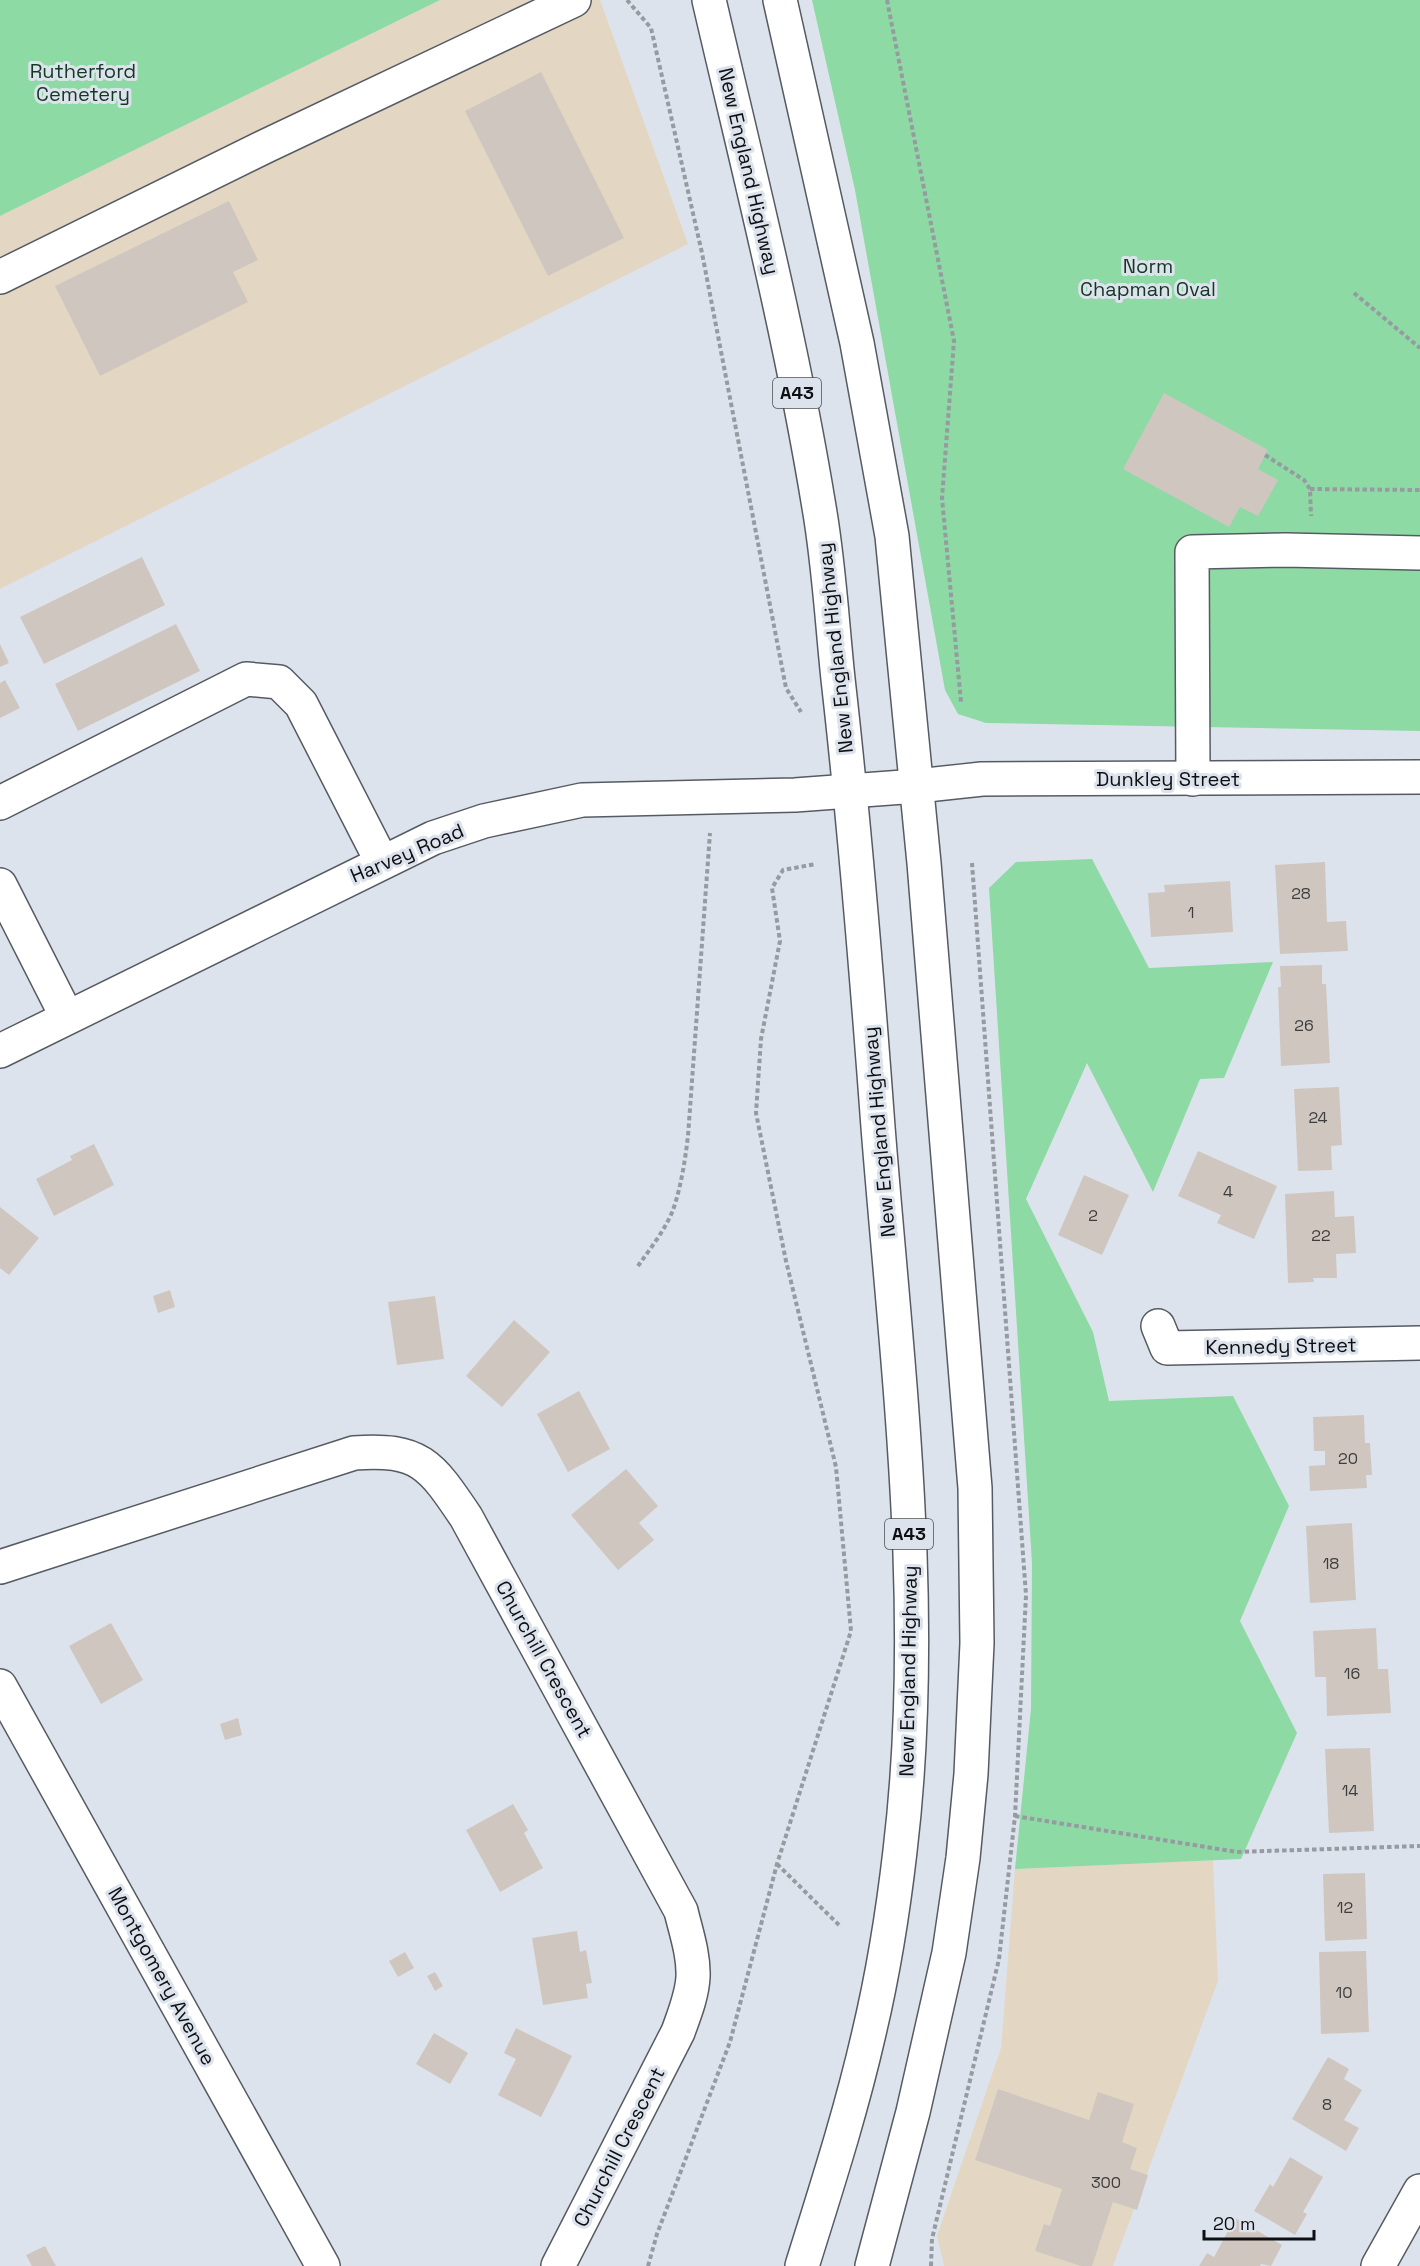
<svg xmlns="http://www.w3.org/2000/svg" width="1420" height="2266" font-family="'Space Grotesk',sans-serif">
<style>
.commercial{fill:#e3d7c3}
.green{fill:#8ddaa5}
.building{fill:#cfc7bf}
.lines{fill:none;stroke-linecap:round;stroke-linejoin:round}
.minor-casing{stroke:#565b63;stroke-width:36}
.highway-casing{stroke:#565b63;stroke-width:36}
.path{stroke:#969aa1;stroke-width:4;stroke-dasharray:4.5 3;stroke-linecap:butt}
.minor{stroke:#fff;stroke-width:33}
.highway{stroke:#fff;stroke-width:33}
.labels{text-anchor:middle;stroke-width:6;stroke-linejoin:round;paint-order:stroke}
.number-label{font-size:16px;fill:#3e3d3d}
.shield{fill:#dde3ec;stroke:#4b4f53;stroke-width:1.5}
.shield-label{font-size:18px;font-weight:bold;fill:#0d0f12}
.park-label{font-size:20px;fill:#143922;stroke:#dde3ec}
.street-label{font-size:20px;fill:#0d0f12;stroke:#dde3ec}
</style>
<rect width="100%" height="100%" fill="#dde3ec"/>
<g class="commercial">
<polygon points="440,0 600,0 688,244 0,589 0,216"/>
<polygon points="1213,1860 1218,1981 1113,2266 944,2266 937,2236 1001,2048 1015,1869"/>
</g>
<g class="green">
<polygon points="0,0 440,0 0,216"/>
<polygon points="812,0 1420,0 1420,731 986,723 958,714 945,690 855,190"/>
<polygon points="1092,859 1149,968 1273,962 1224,1078 1200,1079 1153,1192 1087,1063 1026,1199 1093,1332 1109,1401 1233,1396 1289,1506 1240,1621 1297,1733 1241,1859 1015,1869 1031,1709 1032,1563 989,888 1016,862"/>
</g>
<g class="building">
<polygon points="541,72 624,238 548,276 465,111"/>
<polygon points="229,201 258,260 233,272 248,302 100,376 55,286"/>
<polygon points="1164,393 1268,450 1258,469 1278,480 1258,516 1240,507 1229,527 1123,469"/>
<polygon points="142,557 165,605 44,664 20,617"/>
<polygon points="176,624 200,671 78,731 55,684"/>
<polygon points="0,644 9,663 0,667"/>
<polygon points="5,680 20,708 0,718 0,683"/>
<polygon points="1325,862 1327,922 1346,921 1348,951 1280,954 1275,865"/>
<polygon points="1230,881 1233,932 1151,937 1148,893 1165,892 1164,885"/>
<polygon points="1322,965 1322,984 1326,984 1330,1063 1281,1066 1278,987 1281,987 1280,966"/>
<polygon points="1339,1087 1342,1145 1331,1146 1332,1170 1298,1171 1294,1089"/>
<polygon points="94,1144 114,1185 54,1216 36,1179 72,1160 70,1156"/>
<polygon points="1198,1151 1277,1186 1254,1239 1217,1223 1221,1215 1178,1196"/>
<polygon points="1084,1175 1129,1195 1102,1255 1058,1235"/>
<polygon points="1334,1191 1335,1217 1354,1216 1356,1253 1336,1254 1337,1278 1313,1278 1314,1282 1288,1283 1285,1194"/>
<polygon points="0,1207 39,1238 9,1275 0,1268"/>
<polygon points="170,1290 175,1307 158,1313 153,1296"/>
<polygon points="435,1296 444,1359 397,1365 388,1302"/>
<polygon points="514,1320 550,1352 502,1407 466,1376"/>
<polygon points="579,1391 610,1449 568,1472 537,1414"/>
<polygon points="1364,1415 1365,1443 1370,1443 1372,1475 1366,1475 1367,1488 1310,1491 1309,1466 1325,1465 1325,1451 1314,1451 1313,1417"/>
<polygon points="626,1469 658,1506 639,1523 654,1540 618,1570 571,1515"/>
<polygon points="1352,1523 1356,1600 1310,1603 1306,1526"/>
<polygon points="111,1623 143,1680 101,1704 69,1646"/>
<polygon points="1376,1628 1378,1669 1388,1669 1391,1713 1327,1716 1326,1677 1315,1677 1313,1631"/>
<polygon points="238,1718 242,1735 225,1740 220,1724"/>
<polygon points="1370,1748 1374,1831 1329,1833 1325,1749"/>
<polygon points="513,1804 528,1830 524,1833 543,1868 500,1892 466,1830"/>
<polygon points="1365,1873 1367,1939 1325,1941 1323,1874"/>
<polygon points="577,1931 580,1952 586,1950 592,1983 586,1984 588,1998 543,2005 532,1938"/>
<polygon points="1366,1951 1369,2032 1321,2034 1319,1952"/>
<polygon points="405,1952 414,1968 398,1977 389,1961"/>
<polygon points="435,1972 443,1986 435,1991 427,1976"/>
<polygon points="516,2028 572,2056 541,2117 498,2095 516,2059 504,2053"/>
<polygon points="434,2033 468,2053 450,2084 416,2064"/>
<polygon points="1328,2057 1349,2069 1344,2079 1362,2090 1344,2120 1359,2128 1346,2151 1292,2119"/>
<polygon points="998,2089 1089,2120 1098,2092 1134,2104 1122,2142 1137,2148 1130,2169 1148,2175 1137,2210 1113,2202 1092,2266 1081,2266 1035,2251 1044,2224 1050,2226 1062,2189 975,2160"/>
<polygon points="1290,2157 1323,2177 1303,2212 1307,2214 1295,2235 1254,2211 1270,2184 1273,2187"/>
<polygon points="1235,2218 1282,2245 1271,2266 1261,2264 1260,2266 1199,2266 1207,2253 1214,2257"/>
<polygon points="45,2246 56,2266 32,2266 26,2255"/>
</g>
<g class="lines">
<defs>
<g id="minor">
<polyline points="0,277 266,146 574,0"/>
<polyline points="1193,779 1192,552 1286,550 1420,553"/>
<polyline points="0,803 246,679 279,682 301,704 382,862"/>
<polyline points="0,885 67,1017"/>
<polyline points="0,1051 433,838 484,821 582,800 795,795 917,786 982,779 1420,777"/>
<polyline points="1158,1326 1167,1348 1420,1343"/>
<path d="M 0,1567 L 354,1453 C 420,1448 431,1465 466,1517 L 681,1911 C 686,1932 694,1955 693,1977 C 692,1996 684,2015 678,2032 L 558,2266"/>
<polyline points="0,1686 323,2266"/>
<polyline points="1378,2266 1420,2191"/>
</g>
<g id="highway">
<path d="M 709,0 C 748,168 791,336 819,507 C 829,564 832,622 838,679 C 855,828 867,977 878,1127 C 897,1368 929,1610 900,1851 C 893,1912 883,1974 869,2033 C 851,2112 826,2189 802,2266"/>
<polyline points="780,0 857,343 892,536 924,863 975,1488 977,1643 971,1774 963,1858 949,1953 913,2112 872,2266"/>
</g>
</defs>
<use href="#minor" class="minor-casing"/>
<use href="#highway" class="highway-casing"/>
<g class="path">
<polyline points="627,0 651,28 702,253 786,688 801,712"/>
<polyline points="887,0 954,341 942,498 961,702"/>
<polyline points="1354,293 1420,348"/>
<polyline points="1265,455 1304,480 1310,489 1311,516"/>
<polyline points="1310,489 1420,490"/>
<path d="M 638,1266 C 650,1249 665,1230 673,1210 C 681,1187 685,1161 688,1136 L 710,833"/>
<polyline points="1015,1816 1237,1852 1420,1846"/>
<polyline points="777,1864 840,1926"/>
<polyline points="648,2266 657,2234 730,2042 777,1864 851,1631 836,1467 786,1261 756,1113 761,1039 780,941 772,888 783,870 816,864"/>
<polyline points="931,2266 932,2239 999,1959 1015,1816 1026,1595 972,863"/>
</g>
<use href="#minor" class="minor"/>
<use href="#highway" class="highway"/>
</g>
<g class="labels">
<g class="number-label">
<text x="1301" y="899">28</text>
<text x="1191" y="918">1</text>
<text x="1304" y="1031">26</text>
<text x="1318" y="1123">24</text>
<text x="1228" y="1197">4</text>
<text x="1093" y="1221">2</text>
<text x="1321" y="1241">22</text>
<text x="1348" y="1464">20</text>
<text x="1331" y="1569">18</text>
<text x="1352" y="1679">16</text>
<text x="1350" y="1796">14</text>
<text x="1345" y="1913">12</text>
<text x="1344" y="1998">10</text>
<text x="1327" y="2110">8</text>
<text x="1106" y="2188">300</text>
</g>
<g class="shield">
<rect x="773" y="378" width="48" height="30" rx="4.5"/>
<rect x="885" y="1519" width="48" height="30" rx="4.5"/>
</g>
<g class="shield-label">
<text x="797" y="399">A43</text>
<text x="909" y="1540">A43</text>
</g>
<g class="park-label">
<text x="83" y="78">Rutherford<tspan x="83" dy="23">Cemetery</tspan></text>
<text x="1148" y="273">Norm<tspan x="1148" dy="23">Chapman Oval</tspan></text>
</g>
<g class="street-label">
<text transform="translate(749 171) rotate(77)" y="7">New England Highway</text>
<text transform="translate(835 648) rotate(-96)" y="7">New England Highway</text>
<text x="1168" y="786">Dunkley Street</text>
<text transform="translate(407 853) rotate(-23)" y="7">Harvey Road</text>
<text transform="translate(879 1132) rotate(-95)" y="7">New England Highway</text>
<text transform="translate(1281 1346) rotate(-1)" y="7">Kennedy Street</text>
<text transform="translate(544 1659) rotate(61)" y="7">Churchill Crescent</text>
<text transform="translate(908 1671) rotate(-89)" y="7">New England Highway</text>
<text transform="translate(162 1976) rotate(61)" y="7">Montgomery Avenue</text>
<text transform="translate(619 2147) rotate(-63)" y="7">Churchill Crescent</text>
</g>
</g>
<path d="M1204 2230v9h110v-9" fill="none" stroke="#0d0f12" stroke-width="3"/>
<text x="1213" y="2230" font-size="18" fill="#0d0f12" stroke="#dde3ec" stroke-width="4.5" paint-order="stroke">20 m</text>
</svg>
